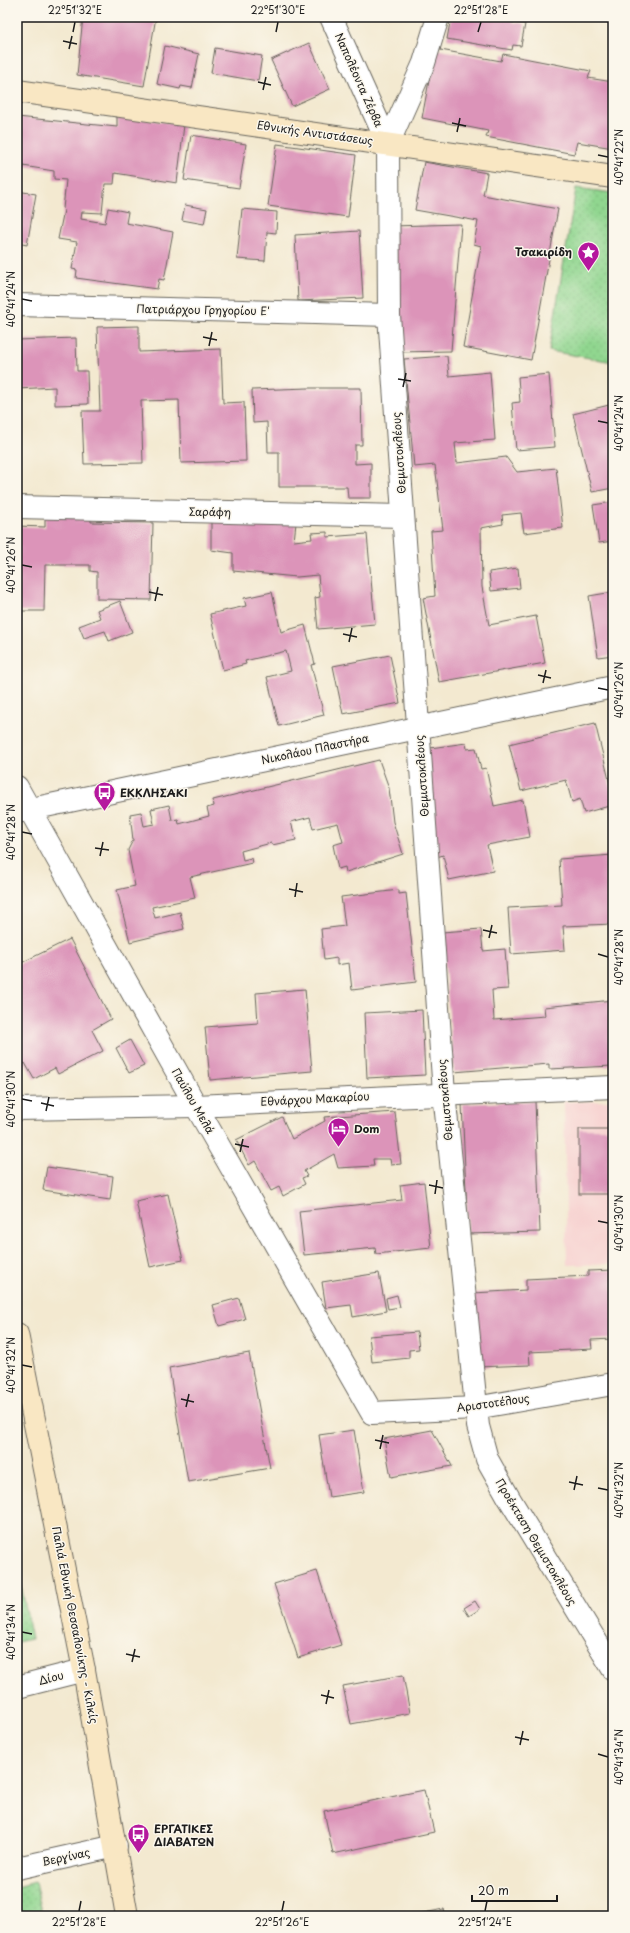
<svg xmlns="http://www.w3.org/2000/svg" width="630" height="1933" font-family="'Playpen Sans',sans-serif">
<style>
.built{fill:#f7d0cf}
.grass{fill:url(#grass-dots);stroke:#567956}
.building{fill:#dc94b9}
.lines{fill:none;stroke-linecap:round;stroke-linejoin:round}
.minor-casing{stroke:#67645b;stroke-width:24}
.secondary-casing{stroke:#67645b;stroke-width:24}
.minor{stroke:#fff;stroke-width:22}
.secondary{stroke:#f9e7c3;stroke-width:22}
.ticks{fill:none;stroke:#1c1c1c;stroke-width:1.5}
.labels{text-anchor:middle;stroke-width:3;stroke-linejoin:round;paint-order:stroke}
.street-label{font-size:11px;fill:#1c1c1c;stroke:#fbf7ec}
.poi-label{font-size:11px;font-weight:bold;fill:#1c1c1c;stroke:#fbf7ec;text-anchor:start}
.neatline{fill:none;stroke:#1c1c1c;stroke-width:1.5}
.ticks-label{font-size:10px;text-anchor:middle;fill:#1c1c1c}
</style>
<defs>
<pattern id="grass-dots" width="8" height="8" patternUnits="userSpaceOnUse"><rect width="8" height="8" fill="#90d68f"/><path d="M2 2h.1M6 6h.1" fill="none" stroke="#7cb77b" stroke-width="1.8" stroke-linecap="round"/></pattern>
</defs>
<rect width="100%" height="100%" fill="#fbf7ec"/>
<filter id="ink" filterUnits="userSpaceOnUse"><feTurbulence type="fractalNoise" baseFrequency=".025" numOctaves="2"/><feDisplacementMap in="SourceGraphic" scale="8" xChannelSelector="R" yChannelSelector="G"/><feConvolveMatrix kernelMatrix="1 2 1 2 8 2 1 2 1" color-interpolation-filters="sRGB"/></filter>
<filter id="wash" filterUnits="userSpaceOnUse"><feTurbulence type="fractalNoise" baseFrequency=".012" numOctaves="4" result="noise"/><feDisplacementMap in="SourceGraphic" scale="16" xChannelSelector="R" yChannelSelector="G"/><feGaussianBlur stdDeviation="0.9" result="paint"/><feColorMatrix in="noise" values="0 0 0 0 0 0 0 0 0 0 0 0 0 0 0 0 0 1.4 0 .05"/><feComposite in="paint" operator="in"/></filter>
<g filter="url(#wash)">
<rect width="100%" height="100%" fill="#f3e9d0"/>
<polygon class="built" points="613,1101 613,1264 567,1265 564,1102"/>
<g class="grass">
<polygon points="576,188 613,193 613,362 549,351"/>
<polygon points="17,1566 32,1639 17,1642"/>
<polygon points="35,1882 43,1916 17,1916 17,1887"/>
</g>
<g id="blocks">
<g class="building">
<polygon points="83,17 156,17 144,86 77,75"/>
<polygon points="451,17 513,17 512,22 525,24 521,46 513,45 512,50 447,39"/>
<polygon points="309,43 330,89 292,106 271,60"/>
<polygon points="165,46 199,54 192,88 181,86 180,89 157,84"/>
<polygon points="215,48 262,56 258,81 211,73"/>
<polygon points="435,49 501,61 503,54 591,71 588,78 613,82 613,148 577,142 574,154 486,137 488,131 422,118"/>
<polygon points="117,115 184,125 177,183 115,173 114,184 105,184 102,213 82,212 81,219 105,223 108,208 128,212 126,223 173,232 164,280 159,279 157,289 76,278 77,270 72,269 77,242 58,239 64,210 63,209 66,180 54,179 54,171 17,165 17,117 117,127"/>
<polygon points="191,135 246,144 239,188 184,180"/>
<polygon points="277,144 356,155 348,217 268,206"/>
<polygon points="424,162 487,173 483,195 558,209 531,360 463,347 481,246 474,244 478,221 415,210"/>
<polygon points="17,191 36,194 27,245 17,243"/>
<polygon points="185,205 207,209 204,224 182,220"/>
<polygon points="242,209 277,212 276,233 267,232 265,261 237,259"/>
<polygon points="461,224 451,351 398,352 392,226"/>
<polygon points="359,231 363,298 298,301 295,235"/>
<polygon points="139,326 139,352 221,349 223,403 244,402 246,461 181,463 179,400 141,401 143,463 84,464 82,411 100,411 97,327"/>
<polygon points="76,338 77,371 87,371 88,404 55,405 55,387 17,389 17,340"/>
<polygon points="447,356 449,376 490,372 495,440 455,443 457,463 506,457 517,472 556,468 563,528 524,533 521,513 502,515 503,524 481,528 482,587 489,625 536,616 545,663 439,682 423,598 435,596 431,531 443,530 435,465 414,467 404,359"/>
<polygon points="549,374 555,447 516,450 512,403 520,402 518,377"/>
<polygon points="308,388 361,388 362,445 355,445 355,464 371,463 371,498 348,498 347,487 279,487 279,452 268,452 267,422 253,423 252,390"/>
<polygon points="613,404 613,488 592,492 573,414"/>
<polygon points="613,502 613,541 599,543 593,505"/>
<polygon points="90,511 91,522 153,523 151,600 97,599 97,572 90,571 90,565 45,565 44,611 17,611 17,526 45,527 45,515"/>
<polygon points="211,521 296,523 294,541 312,539 311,533 327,532 327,537 367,534 375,624 318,629 315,598 320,597 318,575 297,577 233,571 233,553 211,550"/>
<polygon points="518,568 520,588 491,591 489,572"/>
<polygon points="272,592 281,632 305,625 315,664 311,665 324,715 279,726 267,677 291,671 286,651 245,661 246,664 223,670 210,614 246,606 244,598"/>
<polygon points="613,592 613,655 598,657 589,596"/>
<polygon points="120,601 132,632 109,641 105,631 84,638 79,626 100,618 97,610"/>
<polygon points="390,655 400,703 343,714 333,666"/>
<polygon points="595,723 613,796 613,805 584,813 580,799 572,802 566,780 521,791 509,744"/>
<polygon points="466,743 467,749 476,748 481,769 486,768 494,806 523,800 530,837 487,845 493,871 449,880 443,855 434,858 423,749"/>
<polygon points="379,760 389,788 393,822 403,854 346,872 345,867 338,869 333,845 343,842 338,823 313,829 310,817 291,822 296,840 272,845 271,843 241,851 243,860 251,858 252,863 190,877 195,898 152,907 155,918 180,912 184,929 130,942 117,890 135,886 128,850 133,840 130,814 141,812 144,826 154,824 151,809 169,805 172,820 178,819 179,824 209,816 207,808 214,806 213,800"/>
<polygon points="613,855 613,924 563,926 565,950 511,954 508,908 562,905 559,859"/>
<polygon points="399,890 399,894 406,893 416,982 352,990 349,963 337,965 337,958 324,960 321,929 345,926 341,897"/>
<polygon points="481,929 483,951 505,949 508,989 492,990 494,1020 545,1016 544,1007 613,1000 613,1066 549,1069 549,1064 454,1072 442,932"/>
<polygon points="70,939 111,1019 92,1030 103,1051 58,1074 55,1068 34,1079 25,1063 17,1067 17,965"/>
<polygon points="305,989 312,1071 210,1080 205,1027 258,1023 256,993"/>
<polygon points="422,1010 425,1075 367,1078 364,1013"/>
<polygon points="130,1040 144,1066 129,1073 116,1048"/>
<polygon points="535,1101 540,1232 468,1234 462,1104"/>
<polygon points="395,1112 401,1164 391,1165 390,1159 373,1159 374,1166 338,1168 334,1154 304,1171 307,1176 302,1178 305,1184 283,1196 279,1187 271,1191 255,1161 249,1165 236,1140 282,1117 292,1139 325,1121 324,1117"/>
<rect x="579" y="1129" width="34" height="65"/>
<polygon points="47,1167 113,1176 110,1200 43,1190"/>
<polygon points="424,1182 431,1248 376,1254 375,1248 304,1255 299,1211 402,1200 400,1185"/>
<polygon points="168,1194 183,1260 150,1267 136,1201"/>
<polygon points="613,1270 613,1339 591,1340 592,1349 529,1352 530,1365 477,1367 473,1293 526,1290 526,1279 588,1276 588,1271"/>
<polygon points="379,1273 386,1311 353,1317 351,1305 326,1308 322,1282"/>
<polygon points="397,1295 400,1307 388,1309 386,1298"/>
<polygon points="239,1298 245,1319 219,1326 213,1305"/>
<polygon points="417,1332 419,1349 409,1350 409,1358 372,1362 369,1336"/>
<polygon points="249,1353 270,1468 188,1482 169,1368"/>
<polygon points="354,1430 364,1492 329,1497 319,1435"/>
<polygon points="432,1430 452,1466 391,1477 384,1439"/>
<polygon points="317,1571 341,1645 298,1658 274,1584"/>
<polygon points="475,1601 480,1609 469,1616 464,1608"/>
<polygon points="403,1675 410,1713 351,1724 343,1686"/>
<polygon points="424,1790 434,1832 333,1854 324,1811"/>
<polygon points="444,1909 446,1916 413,1916 413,1915"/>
</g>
</g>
</g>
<g filter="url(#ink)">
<use href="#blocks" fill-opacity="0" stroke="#67645b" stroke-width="1"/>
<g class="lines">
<defs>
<g id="minor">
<polyline points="331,17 388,144 389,315 444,1093 478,1426 487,1459 509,1498 613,1669"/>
<polyline points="388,144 424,63 438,17"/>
<polyline points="17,305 389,315"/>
<polyline points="17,507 403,516"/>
<polyline points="17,787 196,1106 372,1413 475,1408 613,1384"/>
<polyline points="17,812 613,687"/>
<polyline points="17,1109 196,1106 613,1087"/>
<polyline points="17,1687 84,1670"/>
<polyline points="17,1868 116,1846"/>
</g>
<g id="secondary">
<polyline points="17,91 613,177"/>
<polyline points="17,1334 84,1670 127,1916"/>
</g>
</defs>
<use href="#minor" class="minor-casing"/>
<use href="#secondary" class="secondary-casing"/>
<use href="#minor" class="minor"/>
<use href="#secondary" class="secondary"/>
</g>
</g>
<path class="ticks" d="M 73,32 L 75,22M 276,32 L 278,22M 478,32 L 481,22M 63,41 L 77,44M 69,49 L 72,36M 258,82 L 271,85M 263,90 L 266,77M 452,123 L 466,126M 457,132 L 460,118M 598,155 L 608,157M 22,299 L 32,301M 203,337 L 217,340M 209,346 L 212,332M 398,379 L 411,381M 403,387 L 406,373M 598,421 L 608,423M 22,565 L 32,567M 149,592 L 163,595M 155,601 L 158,587M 343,634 L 357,637M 349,642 L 352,628M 538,675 L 551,678M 543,683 L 546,670M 598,688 L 608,690M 22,832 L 32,834M 95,848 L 109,850M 100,856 L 103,842M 289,889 L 303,892M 295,897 L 297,883M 483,930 L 497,933M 489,938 L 492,925M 598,954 L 608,957M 22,1099 L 32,1101M 41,1103 L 54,1106M 46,1111 L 49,1097M 235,1144 L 249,1147M 240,1152 L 243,1139M 429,1185 L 443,1188M 435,1194 L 437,1180M 598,1221 L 608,1223M 22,1365 L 32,1367M 181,1399 L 194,1402M 186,1407 L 189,1394M 375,1440 L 389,1443M 380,1449 L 383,1435M 569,1482 L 583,1485M 598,1488 L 608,1490M 574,1490 L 577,1476M 22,1632 L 32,1634M 126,1654 L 140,1657M 132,1662 L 135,1649M 321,1695 L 334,1698M 326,1704 L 329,1690M 515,1737 L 529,1740M 520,1745 L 523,1731M 598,1754 L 608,1757M 79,1911 L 81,1901M 282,1911 L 284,1901M 485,1911 L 487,1901"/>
<defs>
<symbol id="sight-pin" viewBox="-11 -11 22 30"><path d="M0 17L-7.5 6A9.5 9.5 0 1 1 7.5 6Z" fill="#b5179e" stroke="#fbf7ec"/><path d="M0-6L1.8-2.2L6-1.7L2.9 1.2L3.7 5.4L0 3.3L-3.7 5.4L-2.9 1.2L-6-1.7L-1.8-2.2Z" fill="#fff"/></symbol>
<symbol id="bus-pin" viewBox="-11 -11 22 30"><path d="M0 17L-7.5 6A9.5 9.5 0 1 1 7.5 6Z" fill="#b5179e" stroke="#fbf7ec"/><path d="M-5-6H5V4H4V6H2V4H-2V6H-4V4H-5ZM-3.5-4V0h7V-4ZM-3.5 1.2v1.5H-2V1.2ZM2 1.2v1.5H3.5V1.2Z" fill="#fff"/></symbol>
<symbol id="hotel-pin" viewBox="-11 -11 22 30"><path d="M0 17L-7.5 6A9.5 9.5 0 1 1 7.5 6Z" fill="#b5179e" stroke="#fbf7ec"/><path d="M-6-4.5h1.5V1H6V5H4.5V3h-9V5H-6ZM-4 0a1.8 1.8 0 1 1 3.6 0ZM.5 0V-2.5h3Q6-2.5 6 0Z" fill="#fff"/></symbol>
</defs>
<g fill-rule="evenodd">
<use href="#sight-pin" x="576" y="240" width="25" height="34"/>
<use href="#bus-pin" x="92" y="780" width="25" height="34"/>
<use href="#hotel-pin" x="326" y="1116" width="25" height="34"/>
<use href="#bus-pin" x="126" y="1822" width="25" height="34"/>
</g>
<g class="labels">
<g class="street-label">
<text transform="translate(359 80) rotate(66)" y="4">Ναπολέοντα Ζέρβα</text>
<text transform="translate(315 133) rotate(8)" y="4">Εθνικής Αντιστάσεως</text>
<text transform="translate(203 310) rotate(1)" y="4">Πατριάρχου Γρηγορίου Ε'</text>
<text transform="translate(399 453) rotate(-94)" y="4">Θεμιστοκλέους</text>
<text transform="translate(210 512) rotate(1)" y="4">Σαράφη</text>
<text transform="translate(315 749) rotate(-12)" y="4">Νικολάου Πλαστήρα</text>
<text transform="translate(422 776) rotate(-94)" y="4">Θεμιστοκλέους</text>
<text transform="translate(315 1099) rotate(-3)" y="4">Εθνάρχου Μακαρίου</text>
<text transform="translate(445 1100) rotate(-95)" y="4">Θεμιστοκλέους</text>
<text transform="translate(193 1101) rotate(60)" y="4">Παύλου Μελά</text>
<text transform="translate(493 1403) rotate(-8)" y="4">Αριστοτέλους</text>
<text transform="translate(536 1542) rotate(59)" y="4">Προέκταση Θεμιστοκλέους</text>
<text transform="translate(75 1625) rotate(79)" y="4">Παλιά Εθνική Θεσσαλονίκης - Κιλκίς</text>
<text transform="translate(51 1678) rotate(-14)" y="4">Δίου</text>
<text transform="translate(66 1857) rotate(-12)" y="4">Βεργίνας</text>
</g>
<g class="poi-label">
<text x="572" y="256" text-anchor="end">Τσακιρίδη</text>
<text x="120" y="797">ΕΚΚΛΗΣΑΚΙ</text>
<text x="354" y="1133">Dom</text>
<text x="154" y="1833">ΕΡΓΑΤΙΚΕΣ<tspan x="154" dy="13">ΔΙΑΒΑΤΩΝ</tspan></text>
</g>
</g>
<rect width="630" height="1933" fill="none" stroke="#fbf7ec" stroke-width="44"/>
<path d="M472 1895v6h85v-6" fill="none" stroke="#1c1c1c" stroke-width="2"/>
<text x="478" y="1895" font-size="12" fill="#1c1c1c" stroke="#fbf7ec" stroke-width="3" paint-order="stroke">20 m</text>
<rect x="22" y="22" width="586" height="1889" class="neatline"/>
<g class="ticks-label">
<text x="75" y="14">22°51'32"E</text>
<text x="278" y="14">22°51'30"E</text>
<text x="481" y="14">22°51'28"E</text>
<text transform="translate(619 157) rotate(-90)" y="4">40°41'22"N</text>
<text transform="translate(11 299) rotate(-90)" y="4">40°41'24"N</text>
<text transform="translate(619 423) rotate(-90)" y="4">40°41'24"N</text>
<text transform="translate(11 565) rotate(-90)" y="4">40°41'26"N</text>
<text transform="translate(619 690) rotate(-90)" y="4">40°41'26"N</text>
<text transform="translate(11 832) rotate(-90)" y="4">40°41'28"N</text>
<text transform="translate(619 957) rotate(-90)" y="4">40°41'28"N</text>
<text transform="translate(11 1099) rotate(-90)" y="4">40°41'30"N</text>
<text transform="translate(619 1223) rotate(-90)" y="4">40°41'30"N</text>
<text transform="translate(11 1365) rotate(-90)" y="4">40°41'32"N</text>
<text transform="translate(619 1490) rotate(-90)" y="4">40°41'32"N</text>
<text transform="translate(11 1632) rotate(-90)" y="4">40°41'34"N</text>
<text transform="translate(619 1757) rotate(-90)" y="4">40°41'34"N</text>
<text x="79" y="1926">22°51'28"E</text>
<text x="282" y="1926">22°51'26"E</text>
<text x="485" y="1926">22°51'24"E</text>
</g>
</svg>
